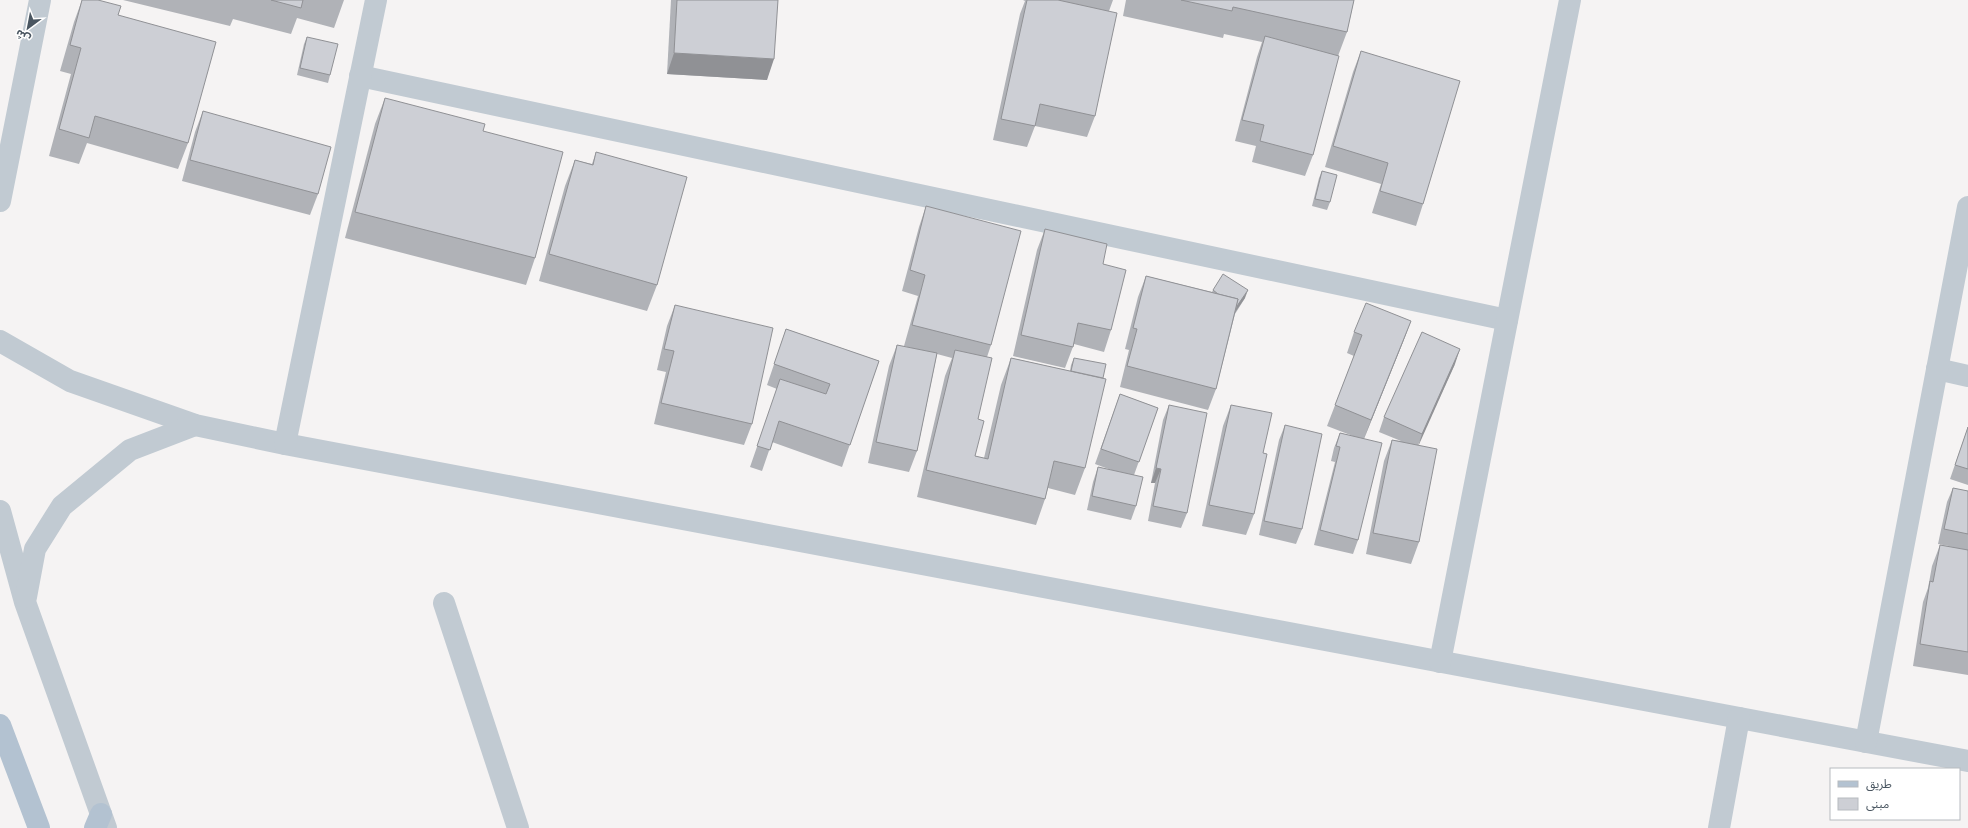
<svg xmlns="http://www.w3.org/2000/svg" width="1968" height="828" font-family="Helvetica,'Noto Sans Arabic',sans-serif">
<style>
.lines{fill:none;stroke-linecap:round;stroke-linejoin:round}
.minor{stroke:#c1cad2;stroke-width:22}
.major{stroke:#b3c2d1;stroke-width:22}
.wall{fill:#b0b2b7}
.shaded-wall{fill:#909195}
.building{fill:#cdcfd5;stroke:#909195}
</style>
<rect width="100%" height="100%" fill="#f5f3f3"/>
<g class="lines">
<g class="minor">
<polyline points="360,76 1507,320"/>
<polyline points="0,201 40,0"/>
<polyline points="0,341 70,381 195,425 285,444 1968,761"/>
<polyline points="1937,369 1968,376"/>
<polyline points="285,444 376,0"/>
<polyline points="0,511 25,602 106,828"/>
<polyline points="26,597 35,549 62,506 130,450 195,425"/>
<polyline points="444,603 518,828"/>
<polyline points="1440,662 1570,0"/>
<polyline points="1866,742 1968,207"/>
<polyline points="1719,828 1739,718"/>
</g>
<g class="major">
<polyline points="0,725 39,828"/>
<polyline points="95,828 101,814"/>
</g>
</g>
<g class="wall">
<polygon points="82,0 98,0 118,15 188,143 178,169 87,143 79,164 49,156 71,74 60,71 74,22"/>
<polygon points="123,0 344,0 334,28 297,18 291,34 233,19 230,26"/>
<polygon points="671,0 778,0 767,80 667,74"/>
<polygon points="1023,0 1113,0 1109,11 1095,116 1087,137 1035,126 1027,147 993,140 1020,14 1025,1"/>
<polygon points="1126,0 1354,0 1347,32 1338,56 1313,155 1305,176 1252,162 1256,146 1235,141 1257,57 1262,42 1224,34 1223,38 1123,16"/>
<polygon points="307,37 330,75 328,83 297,75 304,44"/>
<polygon points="1361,51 1423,204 1416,226 1372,213 1381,184 1325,167 1353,72"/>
<polygon points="385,98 535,258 526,285 345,238 375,124"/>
<polygon points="203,111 318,194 310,215 182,181 195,132"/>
<polygon points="596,152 657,285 647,311 539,281 565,186 575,160 592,164"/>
<polygon points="1322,171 1330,202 1327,210 1312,206 1319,178"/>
<polygon points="926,206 991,345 987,357 978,419 975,456 984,458 1001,385 1011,358 1070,371 1071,365 1074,358 1085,468 1075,495 1048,488 1045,499 1036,525 917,497 945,376 952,358 937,354 917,451 909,472 868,463 889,366 897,345 915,349 904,346 918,296 902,291 919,227"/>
<polygon points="1045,229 1103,264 1111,330 1104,352 1074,344 1065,368 1013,356 1037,250"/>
<polygon points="1146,276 1212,292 1213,290 1245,298 1235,314 1216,389 1208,410 1120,387 1129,350 1125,349 1138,297"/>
<polygon points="675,305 752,424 744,445 654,424 666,372 657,370 667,326"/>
<polygon points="1411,321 1403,342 1364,439 1358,540 1353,554 1314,545 1335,462 1331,461 1334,448 1340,433 1353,436 1327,426 1354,356 1347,353 1354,332"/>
<polygon points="786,329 879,361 842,467 772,442 762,471 750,467 777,389 767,385"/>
<polygon points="1455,364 1418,445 1419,542 1411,564 1366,554 1384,461 1392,440 1401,441 1379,432 1384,417"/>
<polygon points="1120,394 1158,408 1134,475 1136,506 1131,520 1087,510 1093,482 1098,467 1114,471 1095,464"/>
<polygon points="1169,405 1187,513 1181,528 1148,521 1155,483 1151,483 1163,420"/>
<polygon points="1231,405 1254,514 1246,535 1202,526 1223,426"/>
<polygon points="1285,425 1302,529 1296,544 1259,535 1279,440"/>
<polygon points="1968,427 1968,485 1950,479"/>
<polygon points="1953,488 1968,491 1968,675 1913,666 1923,602 1928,588 1932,566 1940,545 1954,547 1938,544 1947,502"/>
</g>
<g class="shaded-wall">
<polygon points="674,53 774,59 767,80 667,74"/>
<polygon points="1248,290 1245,298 1234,314 1237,306"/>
<polygon points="1411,321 1403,342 1363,441 1371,420"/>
<polygon points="1460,349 1455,364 1417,449 1422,434"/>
<polygon points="1156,468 1161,469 1155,483 1151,483"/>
</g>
<g class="building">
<polygon points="82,0 98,0 121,6 118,15 216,42 188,143 95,116 89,138 59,129 81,48 70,45"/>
<polygon points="271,0 303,0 301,8"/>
<polygon points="677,0 778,0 774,59 674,53"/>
<polygon points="1027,0 1058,0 1117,13 1095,116 1040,104 1035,126 1001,119"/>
<polygon points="1181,0 1354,0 1347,32 1233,7 1232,11"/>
<polygon points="1265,36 1339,56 1313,155 1260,141 1264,125 1242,120"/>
<polygon points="307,37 338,44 330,75 300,68"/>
<polygon points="1361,51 1460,81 1423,204 1380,191 1388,163 1333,146"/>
<polygon points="385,98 485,124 483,131 563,152 535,258 355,212"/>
<polygon points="203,111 331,147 318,194 190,160"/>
<polygon points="596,152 687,177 657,285 549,254 575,160 593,165"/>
<polygon points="1322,171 1337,175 1330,202 1315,199"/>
<polygon points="926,206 1021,231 991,345 912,325 925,275 910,270"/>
<polygon points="1045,229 1107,244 1103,264 1126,270 1111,330 1078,323 1073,347 1021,335"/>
<polygon points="1223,274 1248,290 1237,306 1236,306 1238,299 1218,294 1213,290"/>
<polygon points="1146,276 1238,299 1216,389 1127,366 1137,329 1133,328"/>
<polygon points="1366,303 1411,321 1371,420 1335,405 1362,335 1354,332"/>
<polygon points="675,305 773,328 752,424 661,403 674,351 664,349"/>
<polygon points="786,329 879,361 850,445 779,421 770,450 757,446 780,379 826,394 830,384 774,364"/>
<polygon points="1422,332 1460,349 1422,434 1384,417"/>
<polygon points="897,345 937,353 917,451 876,442"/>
<polygon points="955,350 992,358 978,419 984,421 975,456 988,459 1011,358 1106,379 1085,468 1054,461 1045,499 926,470"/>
<polygon points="1074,358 1106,364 1103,378 1071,371"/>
<polygon points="1120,394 1158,408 1139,462 1101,449"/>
<polygon points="1169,405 1207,413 1187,513 1153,506 1161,469 1156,468"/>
<polygon points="1231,405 1272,413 1263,453 1267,454 1254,514 1209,505"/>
<polygon points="1285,425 1322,434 1302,529 1264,521"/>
<polygon points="1968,427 1968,469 1955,465"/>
<polygon points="1340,433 1382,443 1358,540 1320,530 1340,447 1336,446"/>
<polygon points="1392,440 1437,449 1419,542 1373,533"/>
<polygon points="1098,467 1143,477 1136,506 1092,496"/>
<polygon points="1953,488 1968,491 1968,534 1944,529"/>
<polygon points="1940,545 1968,550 1968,652 1920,644 1930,581 1933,582"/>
</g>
<rect x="1830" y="768" width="130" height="52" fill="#ffffff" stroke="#b7bbc0"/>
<rect x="1838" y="781" width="20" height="6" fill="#b3c2d1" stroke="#b7bbc0"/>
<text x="1866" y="788" font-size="12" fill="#4a5661">طريق</text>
<rect x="1838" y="798" width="20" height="12" fill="#cdcfd5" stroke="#b7bbc0"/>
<text x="1866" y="808" font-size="12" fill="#4a5661">مبنى</text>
<g transform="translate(28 28) rotate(212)" stroke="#ffffff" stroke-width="3" paint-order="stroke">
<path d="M0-3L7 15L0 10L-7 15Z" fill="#4a5661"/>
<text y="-6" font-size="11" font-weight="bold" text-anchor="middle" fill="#4a5661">ش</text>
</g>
</svg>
